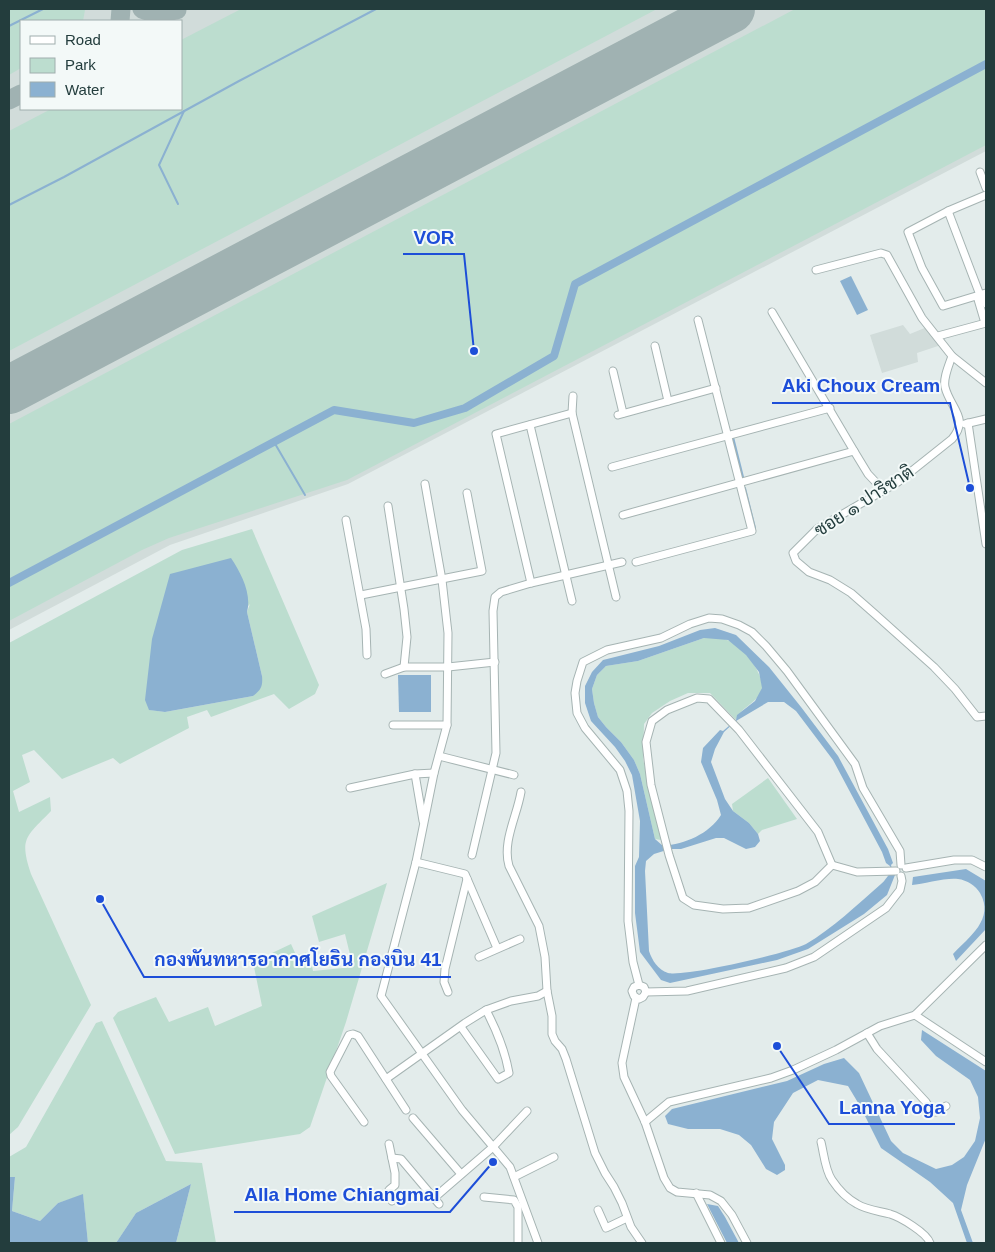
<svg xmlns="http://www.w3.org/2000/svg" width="995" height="1252" font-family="Arial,Sarabun,sans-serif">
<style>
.built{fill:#d1dcda;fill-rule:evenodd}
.green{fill:#bcddcf;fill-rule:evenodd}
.water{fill:#8bb1d1;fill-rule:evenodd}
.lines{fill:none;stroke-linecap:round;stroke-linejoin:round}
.stream{stroke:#8bb1d1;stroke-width:2}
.canal{stroke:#8bb1d1;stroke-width:8}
.taxiway{stroke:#a0b2b2;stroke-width:19}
.runway{stroke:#a0b2b2;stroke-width:48}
.street-casing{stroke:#a6b4b3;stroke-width:9}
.street{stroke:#fff;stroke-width:7}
.labels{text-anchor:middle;stroke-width:4;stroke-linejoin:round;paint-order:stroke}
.street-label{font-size:18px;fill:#233d3d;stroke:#f3f9f8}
.leader{fill:none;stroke:#1d4ed8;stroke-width:2}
.callout-dot{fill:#1d4ed8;stroke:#f3f9f8;stroke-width:2}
.callout-label{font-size:19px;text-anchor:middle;font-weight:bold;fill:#1d4ed8;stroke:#f3f9f8;stroke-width:4;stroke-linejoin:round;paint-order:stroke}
</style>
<rect width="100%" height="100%" fill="#e3eceb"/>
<g class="built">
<path d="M 9,9 L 986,9 L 986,151 L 348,484 L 170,545 L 9,630 ZM 21,21 L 181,21 L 181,109 L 21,109 Z"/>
<polygon points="903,325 910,334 927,327 941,345 917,353 918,362 882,373 870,335"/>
</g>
<g class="green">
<polygon points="9,9 85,9 85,10 83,21 21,21 21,68 9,75"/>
<polygon points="241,9 657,9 9,351 9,131 51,109 181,109 181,40"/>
<polygon points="795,9 986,9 986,145 347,480 169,538 142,550 9,621 9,424"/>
<path d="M 252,529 L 319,685 L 315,694 L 289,709 L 274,694 L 211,717 L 207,710 L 187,717 L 189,728 L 120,764 L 113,758 L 62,779 L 34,750 L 22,755 L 30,782 L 13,791 L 19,812 L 50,797 L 51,811 C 26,837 19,838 31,874 L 91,1005 L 18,1127 L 9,1135 L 9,643 L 182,550 ZM 250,604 L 247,612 L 262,676 L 253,696 L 165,712 L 150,710 Z"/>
<path d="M 704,638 C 711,638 721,637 727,640 C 741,644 764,673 762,688 C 759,703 740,707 736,720 L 710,693 L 688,693 L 670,701 L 652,713 L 644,724 L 643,759 L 661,840 L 655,839 L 640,774 L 634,760 L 621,742 L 606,727 L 598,717 L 594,703 L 592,689 L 597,675 L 606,666 L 638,661 Z"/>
<polygon points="768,778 797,819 762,830 758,834 749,823 733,811 732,804"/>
<polygon points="387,883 346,1022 310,1127 300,1134 175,1154 113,1018 118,1012 156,997 169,1022 208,1007 215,1026 262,1006 253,962 291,944 296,955 309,952 313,971 353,967 345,934 319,942 312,916"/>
<polygon points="102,1021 166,1161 202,1163 216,1243 176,1243 191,1184 136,1213 116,1243 88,1243 83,1195 58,1203 40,1221 12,1211 15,1177 9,1177 9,1157 26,1147 96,1023"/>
</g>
<g class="water">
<polygon points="851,276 868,310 857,315 840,281"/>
<path d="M 231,558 C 241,573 252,594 247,612 L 262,676 C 263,686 261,690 253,696 L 165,712 L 149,710 L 145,700 L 152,639 L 170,574 Z"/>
<path d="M 715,628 L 736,635 L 769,667 L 801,707 L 838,756 L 888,849 L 893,863 L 891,865 L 893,873 L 895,875 L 887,895 L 864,914 L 808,949 L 777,960 L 670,983 L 661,980 L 640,952 L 635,913 L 635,866 L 639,857 L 640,821 L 632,775 L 625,761 L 615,747 L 591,721 L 585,703 L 585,686 L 592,672 L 603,660 L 659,646 L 700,630 ZM 704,638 L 728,640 L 746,655 L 759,672 L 762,688 L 755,701 L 737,715 L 736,720 L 723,731 L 720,730 L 703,748 L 701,762 L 717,800 L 721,815 C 709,834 685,844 663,846 L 655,839 L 640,774 L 634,760 L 621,742 L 606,727 L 598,717 L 594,703 L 592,689 L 597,675 L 606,666 L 638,661 ZM 768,702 L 784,702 L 796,711 L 833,760 L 882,852 L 886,863 L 890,866 L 891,873 C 887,876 885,881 881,884 C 858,904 832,929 806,944 C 789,953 685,977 668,973 C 658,970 652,960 649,951 L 645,871 L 646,861 L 654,854 L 670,849 L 681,849 L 716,838 L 724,838 L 746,849 L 755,847 L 760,841 L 758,834 L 749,823 L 733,811 L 725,799 L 711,762 L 715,749 L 724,732 L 736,721 Z"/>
<polygon points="398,675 431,675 431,712 399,712"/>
<path d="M 966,869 L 986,881 L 986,929 L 956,961 L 953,954 C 969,937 995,919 980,893 C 976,886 967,880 958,879 C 948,877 923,884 912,885 L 913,877 Z"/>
<polygon points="922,1030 986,1071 986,1138 967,1185 961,1210 973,1243 967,1243 953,1203 930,1182 881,1148 860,1106 848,1086 818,1080 793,1093 774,1122 772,1139 785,1165 785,1170 777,1175 766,1169 751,1145 739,1135 720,1129 688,1129 668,1124 665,1116 672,1109 787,1081 824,1064 844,1058 859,1073 891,1141 903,1153 936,1169 952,1165 964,1157 975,1141 980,1118 978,1097 970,1080 936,1056 921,1040"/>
<polygon points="9,1177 15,1177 12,1211 40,1221 58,1203 83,1194 88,1243 9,1243"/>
<polygon points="191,1184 176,1243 116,1243 136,1213"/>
<polygon points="707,1204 718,1206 725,1217 739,1243 727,1243"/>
</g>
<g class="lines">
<g class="stream">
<polyline points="9,26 43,9"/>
<polyline points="178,204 159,165 184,111"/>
<polyline points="9,205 64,177 239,81 376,9"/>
<polyline points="733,437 743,477"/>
<polyline points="274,442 305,495"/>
<polyline points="745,488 755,528"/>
</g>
<polyline class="canal" points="9,583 334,410 414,423 465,408 554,356 575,284 986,64"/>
<g class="taxiway">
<path d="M 142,9 C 153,14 165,12 177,10"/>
<polyline points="120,21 121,9"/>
<polyline points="9,100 21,94"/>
</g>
<polyline class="runway" points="9,390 731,9"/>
<defs>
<g id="street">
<polyline points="980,172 986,188"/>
<polyline points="986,195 948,211 908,232 922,268 943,306 986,293"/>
<polyline points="948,211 980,295"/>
<polyline points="816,270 881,253 887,255 922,318 952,356 986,383"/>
<polyline points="983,294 986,304"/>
<polyline points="977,296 985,323"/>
<polyline points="772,312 854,451 868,474 884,491"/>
<polyline points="938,336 986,323"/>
<polyline points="655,346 668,401"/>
<path d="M 952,356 C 949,365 943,378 945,387 C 950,408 970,418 952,439 L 898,482 L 817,529 L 793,553 L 796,561 L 809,572 L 830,580 L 851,593 L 876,615 L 934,667 L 955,689 L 977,717 L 986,716"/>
<polyline points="613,371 623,413"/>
<polyline points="573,396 572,413 616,597"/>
<polyline points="618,415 716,388"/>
<polyline points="968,423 986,544"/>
<polyline points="965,424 986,419"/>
<polyline points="530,425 572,601"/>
<polyline points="612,467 830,408"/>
<polyline points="425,484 442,580 448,633 447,725 434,773 416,862 381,996 462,1110 510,1167 538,1243"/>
<polyline points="388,506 404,609 407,637 404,667"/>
<polyline points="623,515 854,451"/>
<polyline points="346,520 366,629 367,655"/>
<polyline points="636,562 752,531 698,320"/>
<polyline points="531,583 496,434 572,413"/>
<polyline points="361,595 482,571 467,493"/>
<polyline points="385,674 404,667 448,667 495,662"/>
<polygon points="697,698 709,699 739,730 818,832 832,865 815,882 798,891 749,908 723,909 694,905 683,898 669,855 651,785 646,742 652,721 667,710"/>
<polyline points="393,725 447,725"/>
<polyline points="439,756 514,775"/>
<polyline points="415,774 423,821"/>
<polyline points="350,788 415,774 434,773"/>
<path d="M 521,792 C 517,816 502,842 509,866 L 539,926 L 545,957 L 547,991 L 552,1016 L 552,1034 L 555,1041 L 562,1049 L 566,1059 L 595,1153 L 605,1173 L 614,1187 L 622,1203 L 631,1227 L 642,1243"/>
<polyline points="472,855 496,753 493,611 495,597 501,592 531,583 622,562"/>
<polyline points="416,862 465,874 497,948"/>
<polyline points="832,865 857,872 896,871"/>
<polyline points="906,868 954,860 972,860 986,867"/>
<polyline points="479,957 520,939"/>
<polyline points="639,985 634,987 632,991 634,996 639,999 643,997 646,992 644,987 639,985 633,962 628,921 629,811 627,791 620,770 585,728 577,713 575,693 577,681 583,662 607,650 661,638 690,624 709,618 722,619 739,625 752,632 766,646 787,671 855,764 863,788 900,851 901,865"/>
<polyline points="448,992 444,982 445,969 467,879"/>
<polyline points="646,992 687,991 786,968 814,957 886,908 900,890 902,881 901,876"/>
<polyline points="636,998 622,1063 624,1077 645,1122 664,1178 670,1188 677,1192 710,1195 721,1201 732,1215 747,1243"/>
<polyline points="915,1015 986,1062"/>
<path d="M 461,1027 L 498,1079 L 509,1073 C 505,1050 497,1031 486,1010"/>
<polyline points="867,1033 877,1049 926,1102 932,1112 936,1112 946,1106"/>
<polyline points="386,1079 465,1023 486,1010 511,1001 538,996 547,991"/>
<polyline points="413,1118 461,1174"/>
<polyline points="364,1122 331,1076 330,1072 349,1035 353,1034 358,1036 406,1110"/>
<polyline points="645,1122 669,1102 771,1078 793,1070 836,1050 880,1026 915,1015 986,945"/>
<path d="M 821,1142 C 824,1154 825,1170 832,1180 C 838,1189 846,1198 857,1204 C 867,1210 879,1211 890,1214 C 900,1217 927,1233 930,1243"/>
<polyline points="389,1144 395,1173 395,1185 389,1190 392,1201"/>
<polyline points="392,1158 401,1159 439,1204"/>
<polyline points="514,1177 554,1157"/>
<polyline points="696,1193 721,1243"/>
<polyline points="484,1197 514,1200 518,1207 518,1243"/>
<polyline points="434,1198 493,1147 527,1111"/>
<polyline points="598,1210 606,1228 627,1218"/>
</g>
</defs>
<use href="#street" class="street-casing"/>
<use href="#street" class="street"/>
</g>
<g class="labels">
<g class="street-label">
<text transform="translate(864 501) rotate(-33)" y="6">ซอย ๑ ปาริชาติ</text>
</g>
</g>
<path class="leader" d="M474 351L464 254H403M970 488L950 403H772M100 899L144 977H451M777 1046L829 1124H955M493 1162L450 1212H234"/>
<g class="callout-dot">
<circle cx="474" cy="351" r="5"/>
<circle cx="970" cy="488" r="5"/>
<circle cx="100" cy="899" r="5"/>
<circle cx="777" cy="1046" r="5"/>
<circle cx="493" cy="1162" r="5"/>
</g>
<g class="callout-label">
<text x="434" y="244">VOR</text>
<text x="861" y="392">Aki Choux Cream</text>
<text x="298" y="966">กองพันทหารอากาศโยธิน กองบิน 41</text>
<text x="892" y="1114">Lanna Yoga</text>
<text x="342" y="1201">Alla Home Chiangmai</text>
</g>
<rect width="995" height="1252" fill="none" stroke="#233d3d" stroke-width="20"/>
<rect x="20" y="20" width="162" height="90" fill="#f3f9f8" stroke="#a0aead"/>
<rect x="30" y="36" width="25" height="8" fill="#ffffff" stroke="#a0aead"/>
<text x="65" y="45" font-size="15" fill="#233d3d">Road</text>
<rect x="30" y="58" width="25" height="15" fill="#bcddcf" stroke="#a0aead"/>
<text x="65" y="70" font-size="15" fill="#233d3d">Park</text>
<rect x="30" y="82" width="25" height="15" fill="#8bb1d1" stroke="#a0aead"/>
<text x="65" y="95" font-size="15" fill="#233d3d">Water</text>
</svg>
